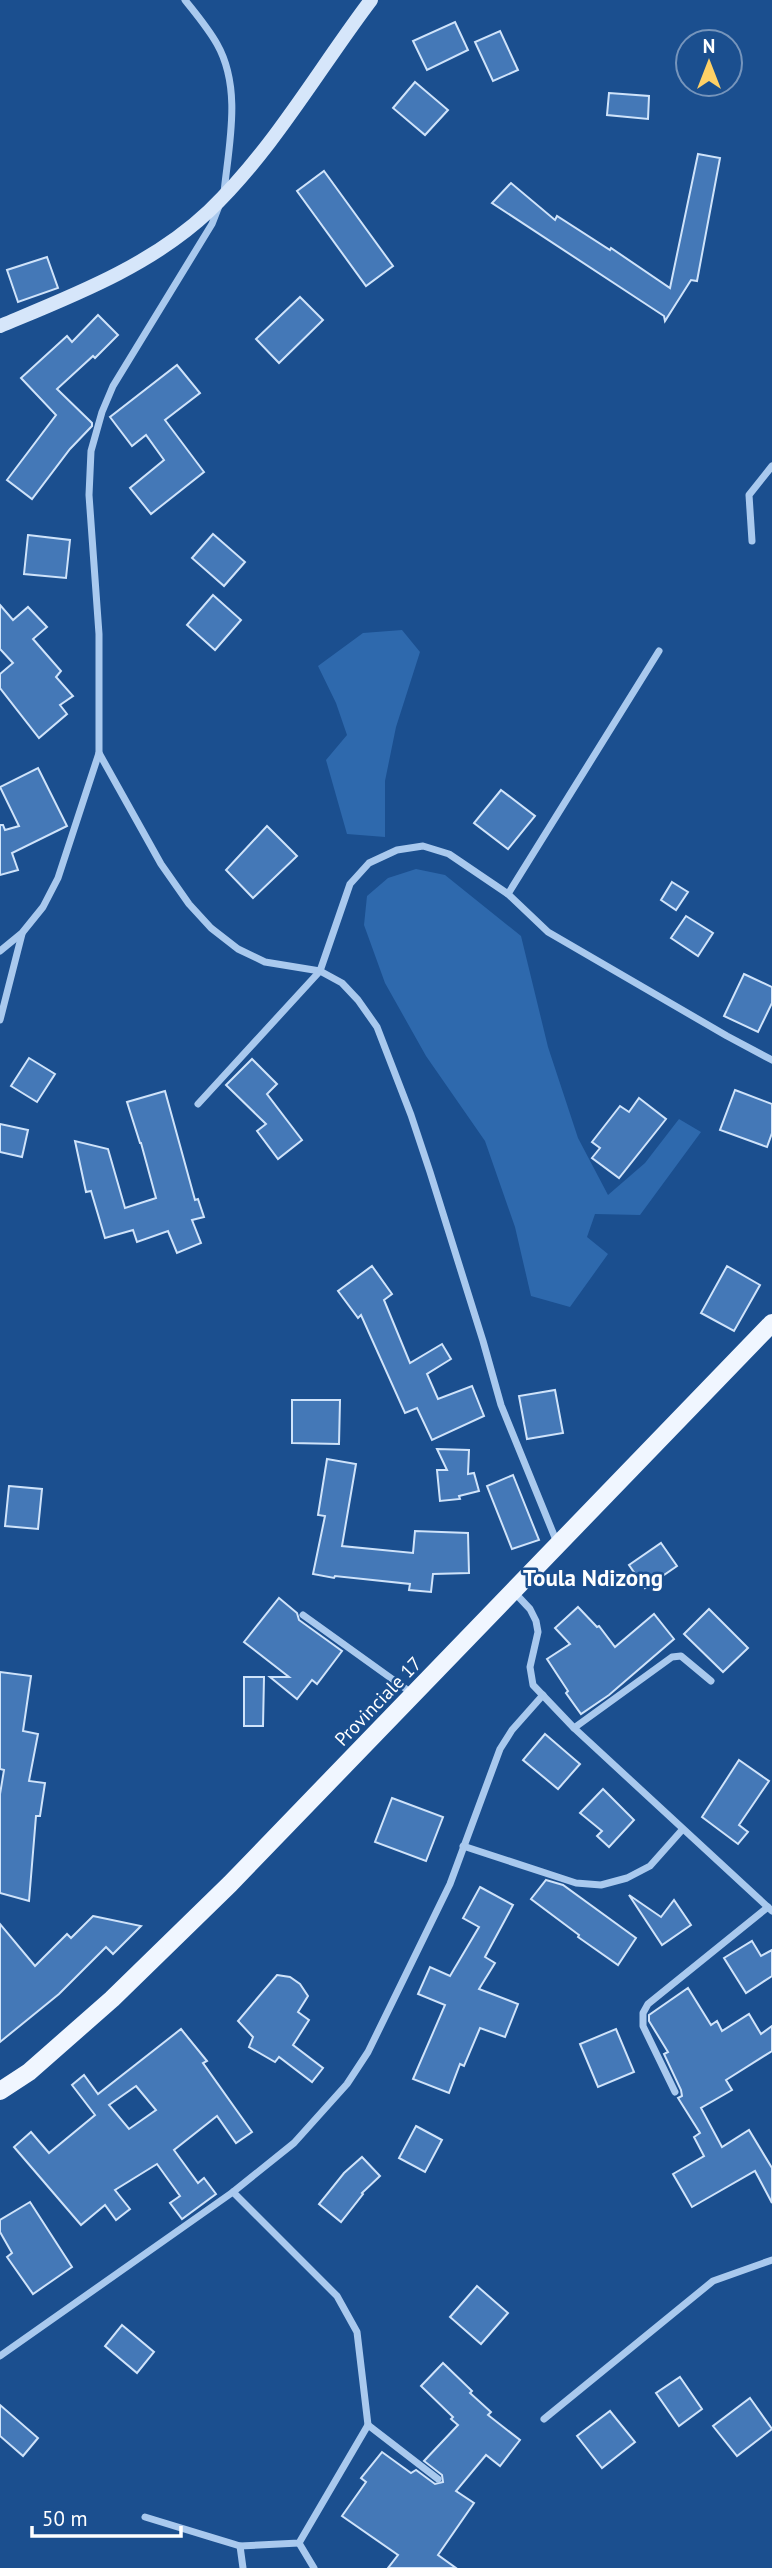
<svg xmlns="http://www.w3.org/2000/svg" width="772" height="2568" font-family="'PT Sans',sans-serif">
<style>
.green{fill:#2e69ad}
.building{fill:#4478b7;stroke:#cfe3fa;stroke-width:2;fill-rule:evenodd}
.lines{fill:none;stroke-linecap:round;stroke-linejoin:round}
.street{stroke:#a9c9ee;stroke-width:7}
.secondary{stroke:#d6e6fa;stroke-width:14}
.primary{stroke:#f0f6ff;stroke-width:18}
.labels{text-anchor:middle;stroke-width:5;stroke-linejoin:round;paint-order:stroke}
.street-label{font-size:19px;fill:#fff;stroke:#1b4f8f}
.quarter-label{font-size:23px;font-weight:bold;fill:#fff;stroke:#1b4f8f}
</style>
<rect width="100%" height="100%" fill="#1b4f8f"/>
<g class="green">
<polygon points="402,630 420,652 396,727 385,781 385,837 347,834 326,760 347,735 336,703 318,666 363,633"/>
<polygon points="416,869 445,875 521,936 548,1047 578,1138 608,1195 645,1163 679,1119 701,1132 640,1215 595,1214 587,1237 608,1254 570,1307 531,1296 515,1227 485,1141 426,1056 385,983 364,925 367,896 388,878"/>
</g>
<g class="building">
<polygon points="455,22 468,50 427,70 413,41"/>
<polygon points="500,31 518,70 493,81 475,42"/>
<polygon points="415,82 448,110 425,135 393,108"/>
<polygon points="609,93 649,96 648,119 607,115"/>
<polygon points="698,154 720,158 697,281 691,280 665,321 664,316 492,203 511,183 555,220 557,216 610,250 611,248 670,288"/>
<polygon points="324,171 393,266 366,286 297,191"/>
<polygon points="47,257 58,288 18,302 7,270"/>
<polygon points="300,297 323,320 279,363 256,339"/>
<polygon points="98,315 118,335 95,358 93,356 57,389 92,423 92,426 70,449 32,499 7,480 56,415 21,378 67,336 72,342"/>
<polygon points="177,365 200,393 165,420 204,472 151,514 130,488 164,460 146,435 132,446 110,417"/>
<polygon points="213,534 245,562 224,586 192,558"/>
<polygon points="28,535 70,540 66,578 24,574"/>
<polygon points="213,595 241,620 215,650 187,625"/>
<polygon points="0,605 13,620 28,607 47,627 33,639 61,671 56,677 73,696 60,705 67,714 39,738 0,688 0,674 13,663 0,649"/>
<polygon points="38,768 67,826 12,853 18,870 0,875 0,825 3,825 5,830 19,826 0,787"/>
<polygon points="501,790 535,816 508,849 474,823"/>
<polygon points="267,826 297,856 253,898 226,870"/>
<polygon points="672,882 688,892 676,910 661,900"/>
<polygon points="686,916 713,933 698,956 671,938"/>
<polygon points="744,974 772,987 772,1003 758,1032 724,1016"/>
<polygon points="29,1058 55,1074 37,1102 11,1086"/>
<polygon points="252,1059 277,1084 267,1094 302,1140 278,1159 257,1131 266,1124 226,1085"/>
<polygon points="735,1090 772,1104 772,1133 767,1147 720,1130"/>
<polygon points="165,1091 195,1200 198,1199 204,1217 192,1220 201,1243 177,1253 168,1231 137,1242 133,1230 105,1238 91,1191 86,1192 75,1141 108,1149 125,1208 156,1198 141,1143 140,1143 127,1102"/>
<polygon points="639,1098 666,1119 619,1178 592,1158 600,1148 592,1142 620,1106 629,1112"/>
<polygon points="0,1124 28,1130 22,1157 0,1152"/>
<polygon points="372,1266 392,1294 384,1300 410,1363 442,1344 451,1359 427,1374 438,1399 472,1386 484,1416 432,1440 417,1408 405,1413 361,1315 358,1318 338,1291"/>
<polygon points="727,1266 760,1285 734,1331 701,1313"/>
<polygon points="555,1390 563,1433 527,1439 519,1396"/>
<polygon points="292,1400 340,1400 339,1444 292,1443"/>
<polygon points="437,1449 469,1450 468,1474 474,1473 479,1491 459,1496 460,1499 440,1501 437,1470 447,1470"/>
<polygon points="327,1459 356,1464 342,1546 413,1553 415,1531 468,1533 469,1573 433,1574 431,1592 409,1590 410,1584 335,1576 334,1578 313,1574 325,1516 318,1515"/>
<polygon points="513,1475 539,1540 512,1549 487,1486"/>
<polygon points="9,1486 42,1489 38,1529 5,1526"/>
<polygon points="661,1543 677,1566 645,1588 629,1565"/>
<polygon points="279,1598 297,1613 299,1620 342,1651 317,1684 312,1680 297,1699 270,1677 289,1677 244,1642"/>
<polygon points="578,1607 597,1627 599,1626 615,1647 654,1614 674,1639 609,1695 581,1714 566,1693 568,1691 547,1659 570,1644 555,1628"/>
<polygon points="709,1609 748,1648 723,1672 684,1634"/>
<polygon points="0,1672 31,1676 23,1731 38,1734 29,1781 45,1783 40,1816 36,1816 29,1901 0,1893 0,1794 4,1770 0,1769"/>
<polygon points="244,1677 264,1677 263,1726 244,1726"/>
<polygon points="545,1734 580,1764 558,1789 523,1760"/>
<polygon points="739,1760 769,1781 739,1825 748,1832 738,1844 702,1817"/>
<polygon points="603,1789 634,1820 609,1847 597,1836 602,1831 580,1813"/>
<polygon points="392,1798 443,1817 426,1861 375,1842"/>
<polygon points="546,1880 563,1885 636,1938 618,1965 578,1937 579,1935 531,1899"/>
<polygon points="480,1887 513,1905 485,1957 495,1963 479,1989 518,2004 505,2037 480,2028 464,2066 460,2064 449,2093 413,2079 445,2005 418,1994 430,1967 450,1976 479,1927 463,1918"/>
<polygon points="629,1895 661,1917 674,1900 691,1925 662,1945"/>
<polygon points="93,1916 141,1926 113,1954 106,1947 59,1994 0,2042 0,1924 35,1966 67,1934 71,1938"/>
<polygon points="752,1941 761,1956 772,1950 772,1976 746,1993 724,1958"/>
<polygon points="277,1975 290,1977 300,1984 308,1996 298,2012 309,2020 293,2045 323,2068 312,2082 279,2057 275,2062 249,2047 253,2037 238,2021"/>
<polygon points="688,1988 711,2025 717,2021 722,2031 749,2014 761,2034 772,2026 772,2051 726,2080 732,2090 701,2108 722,2147 749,2130 772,2168 772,2203 755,2171 692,2207 673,2174 704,2156 694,2137 700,2133 678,2098 682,2096 681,2090 664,2054 668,2052 649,2021 649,2015"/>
<path d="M 181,2029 L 207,2061 L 203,2063 L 252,2132 L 236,2143 L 217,2116 L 174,2150 L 198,2183 L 204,2178 L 216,2194 L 182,2219 L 170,2203 L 180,2196 L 157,2164 L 115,2190 L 130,2209 L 116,2220 L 105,2205 L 81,2225 L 14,2147 L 31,2132 L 49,2153 L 95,2115 L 72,2085 L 84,2075 L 98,2094 ZM 136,2086 L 156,2110 L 129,2129 L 109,2105 Z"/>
<polygon points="616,2029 634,2072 598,2087 580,2044"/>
<polygon points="416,2126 442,2140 425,2172 399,2158"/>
<polygon points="362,2157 380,2176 362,2193 363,2194 341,2222 319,2204 344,2173"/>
<polygon points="30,2202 72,2267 33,2294 7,2257 12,2253 0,2232 0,2220"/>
<polygon points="477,2286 508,2313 481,2344 450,2317"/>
<polygon points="122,2325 154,2352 137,2373 105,2346"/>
<polygon points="443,2363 472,2391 470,2393 491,2412 488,2415 520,2440 500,2466 486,2455 456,2491 474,2503 438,2555 456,2568 388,2568 398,2555 342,2516 366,2482 361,2478 382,2452 411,2473 416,2470 435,2484 443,2482 442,2475 424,2461 458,2425 451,2419 453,2417 421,2386"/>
<polygon points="680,2377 702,2409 679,2426 656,2393"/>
<polygon points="750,2398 772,2429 737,2456 713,2426"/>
<polygon points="0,2405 38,2438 23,2456 0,2436"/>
<polygon points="610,2411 635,2442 602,2468 577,2436"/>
</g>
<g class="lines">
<g class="street">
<path d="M 185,0 C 196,14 208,28 217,44 C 242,88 229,144 224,192"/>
<polyline points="219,206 212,224 113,386 102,412 91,451 89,495 99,634 99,753 161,864 189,904 211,928 238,949 265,962 320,971 342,983 358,1000 377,1027 411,1115 430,1172 483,1341 501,1405 558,1545"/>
<polyline points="752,541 749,495 772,466"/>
<polyline points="508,894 659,651"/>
<polyline points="0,951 22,933 43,907 58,878 99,753"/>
<polyline points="0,1020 22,934"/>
<polyline points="198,1104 320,971 350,884 369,863 397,850 423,846 449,854 508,894 548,932 727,1036 772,1060"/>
<polyline points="514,1592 530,1609 536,1621 538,1632 530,1667 533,1685 574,1728 772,1911"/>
<polyline points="303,1615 413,1694"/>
<polyline points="574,1728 672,1657 681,1656 711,1681"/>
<polyline points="463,1846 576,1883 601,1885 627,1878 650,1866 682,1830"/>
<polyline points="675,2092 643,2026 643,2013 648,2004 768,1907"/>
<polyline points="0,2356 233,2192 294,2143 347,2084 368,2052 450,1884 500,1749 512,1730 543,1695"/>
<polyline points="544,2419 713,2281 772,2260"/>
<polyline points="368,2425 438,2479"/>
<polyline points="145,2517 240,2546 299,2543 368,2425 357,2332 337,2296 233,2192"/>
<polyline points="299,2543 314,2568"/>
<polyline points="240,2546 243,2568"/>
</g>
<path class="secondary" d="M 0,326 C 72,296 151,266 209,211 C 273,150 318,70 371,0"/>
<polyline class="primary" points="0,2091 29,2072 112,1999 230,1884 772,1323"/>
</g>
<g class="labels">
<g class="street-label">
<text transform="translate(378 1701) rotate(-46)" y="7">Provinciale 17</text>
</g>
<g class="quarter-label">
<text x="593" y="1586">Toula Ndizong</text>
</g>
</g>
<g transform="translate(709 63)"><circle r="33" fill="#1b4f8f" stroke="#7695bc" stroke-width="2"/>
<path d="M0-5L12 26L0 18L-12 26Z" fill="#ffd166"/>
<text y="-10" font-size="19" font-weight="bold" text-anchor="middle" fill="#ffffff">N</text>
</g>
<path d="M32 2526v10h149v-10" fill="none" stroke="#ffffff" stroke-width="3.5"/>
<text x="42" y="2526" font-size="21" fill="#ffffff" stroke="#1b4f8f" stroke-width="5" paint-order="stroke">50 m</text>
</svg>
